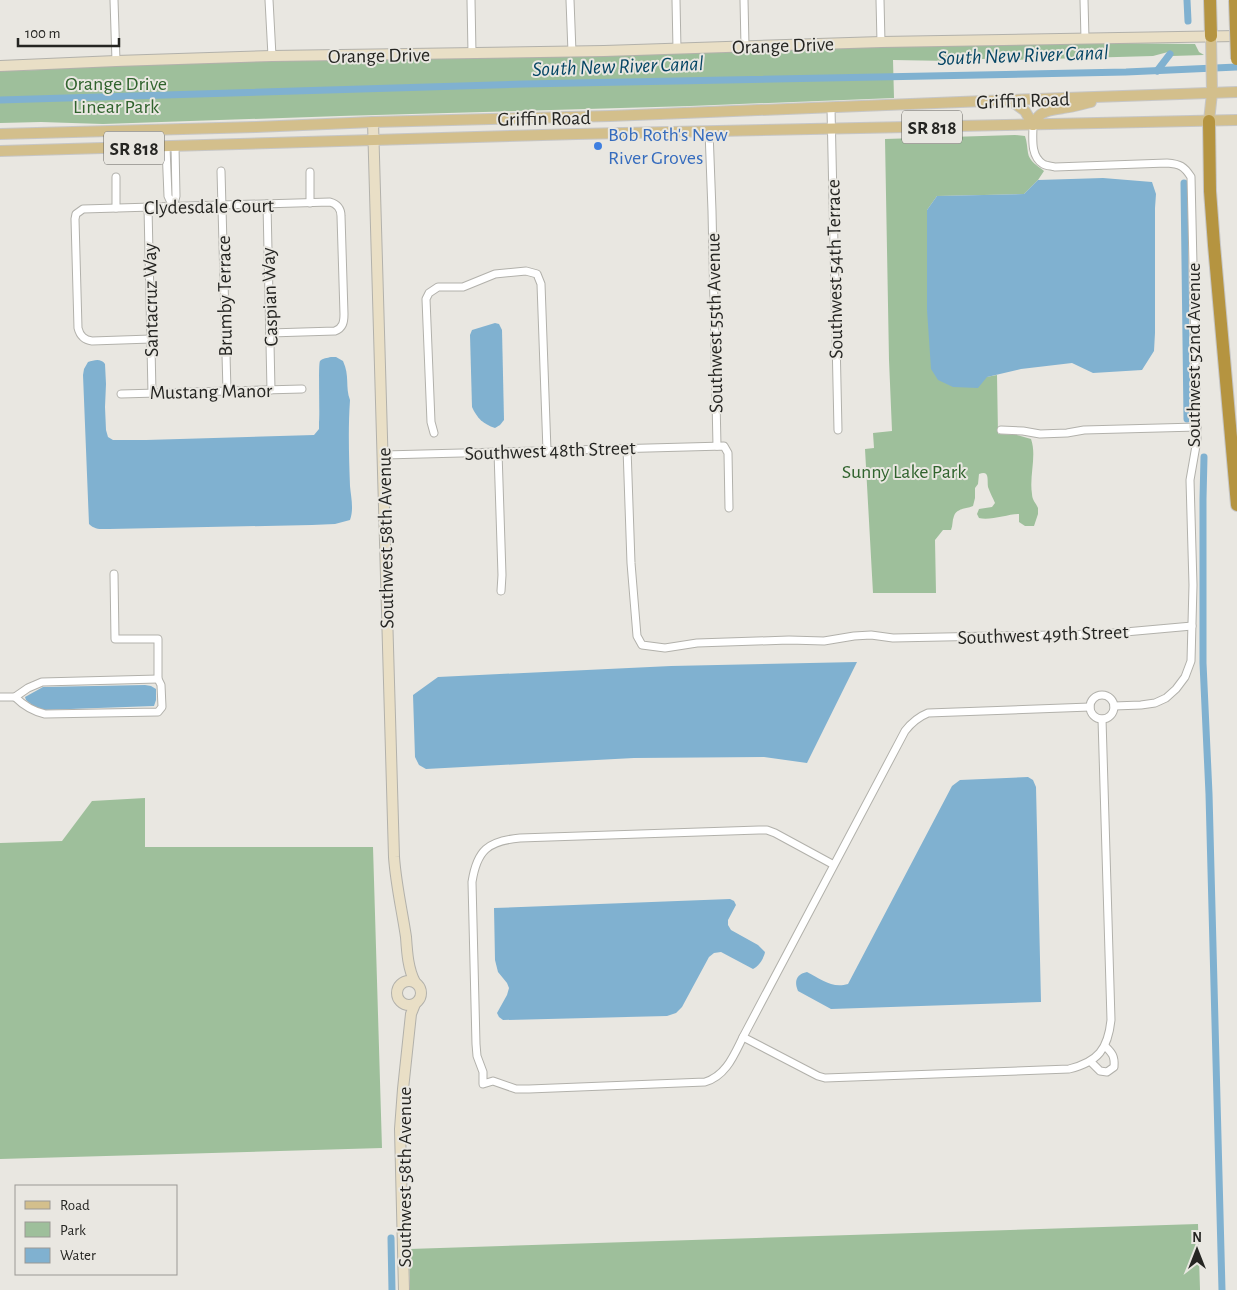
<svg xmlns="http://www.w3.org/2000/svg" width="1237" height="1290" font-family="'Alegreya Sans',sans-serif">
<style>
.green{fill:#9ebf9b}
.water{fill:#80b1d0}
.lines{fill:none;stroke-linecap:round;stroke-linejoin:round}
.canal{stroke:#80b1d0;stroke-width:7}
.street-casing{stroke:#b2b1ab;stroke-width:9}
.secondary-casing{stroke:#b2b1ab;stroke-width:12}
.primary-casing{stroke:#c6c6c6;stroke-width:12}
.highway-casing{stroke:#c6c6c6;stroke-width:14}
.street{stroke:#fff;stroke-width:7}
.secondary{stroke:#e9dfc6;stroke-width:10}
.primary{stroke:#d3bf8c;stroke-width:10}
.highway{stroke:#b59440;stroke-width:12}
.highway-bridge-casing{stroke:#c6c6c6;stroke-width:14;stroke-linecap:butt}
.highway-bridge{stroke:#b59440;stroke-width:12}
.shop-dot{fill:#3f7fe0;stroke:#e9e7e1;stroke-width:2}
.labels{text-anchor:middle;stroke-width:4;stroke-linejoin:round;paint-order:stroke}
.shield{fill:#e9e7e1;stroke:#605f5b;stroke-width:1}
.shield-label{font-size:19px;font-weight:bold;fill:#252522}
.street-label{font-size:20px;fill:#252522;stroke:#e9e7e1}
.park-label{font-size:20px;fill:#30632d;stroke:#e9e7e1}
.shop-label{font-size:20px;fill:#366cbe;stroke:#e9e7e1;text-anchor:start}
.water-label{font-size:21px;font-style:italic;fill:#044564;stroke:#e9e7e1}
</style>
<rect width="100%" height="100%" fill="#e9e7e1"/>
<g class="green">
<polygon points="1106,43 1195,44 1199,52 1204,55 1172,56 1168,52 1153,56 1046,59 1042,58 1035,59 1001,61 989,59 963,59 951,61 893,60 894,98 690,106 340,116 103,124 41,122 0,123 0,71 40,70 62,67 847,46"/>
<path d="M 1015,135 L 1025,136 C 1027,142 1027,147 1028,153 C 1029,161 1038,166 1044,171 L 1038,180 L 1024,194 L 937,196 L 927,210 L 927,310 L 986,377 L 997,375 L 998,434 L 1017,435 L 1031,439 C 1037,456 1029,475 1032,494 C 1032,500 1036,503 1038,508 L 1038,514 L 1034,526 L 1025,526 L 1019,522 L 1019,514 C 1008,514 990,521 979,518 L 977,514 L 979,509 L 992,507 L 995,503 C 993,498 990,493 988,487 C 987,480 990,470 979,474 L 978,484 L 975,488 L 975,498 L 973,506 C 966,509 957,508 954,516 C 952,521 953,525 951,530 L 943,530 L 935,540 L 936,593 L 873,593 L 865,449 L 874,448 L 873,433 L 892,431 L 889,360 L 885,139 Z"/>
<polygon points="145,798 145,847 373,847 382,1148 0,1159 0,843 62,841 92,801"/>
<polygon points="1198,1224 1200,1290 410,1290 409,1249"/>
</g>
<g class="water">
<polygon points="1103,178 1152,182 1156,194 1155,208 1155,333 1154,351 1142,370 1093,373 1072,363 1021,369 987,377 978,388 953,387 938,380 931,369 927,310 927,210 937,196 1024,194 1038,180"/>
<path d="M 495,323 L 499,324 L 502,330 L 504,420 L 500,425 L 495,428 C 483,424 477,418 472,407 L 470,335 L 472,330 Z"/>
<path d="M 331,357 L 336,357 L 343,361 C 350,376 345,387 350,400 C 348,429 349,457 350,486 C 351,497 354,509 350,520 L 335,524 L 312,525 L 109,529 C 101,529 95,530 89,524 L 83,375 L 84,369 L 88,362 C 94,360 101,358 105,364 L 106,384 L 105,407 L 106,430 L 108,437 L 113,440 L 146,440 L 314,435 L 319,429 L 319,422 C 320,413 318,364 320,361 C 323,358 327,358 331,357 Z"/>
<polygon points="857,662 807,763 764,757 634,758 426,769 419,765 415,757 413,695 438,677 671,666"/>
<polygon points="145,685 151,686 156,689 156,700 154,706 42,710 36,708 26,700 25,697 43,687"/>
<path d="M 1028,777 L 1033,780 L 1036,787 L 1041,1002 L 831,1009 L 798,991 C 794,982 796,974 807,972 C 821,979 832,989 848,984 L 952,786 L 960,780 Z"/>
<path d="M 730,899 L 734,901 L 736,905 L 728,920 L 728,925 L 731,930 L 758,945 L 765,952 C 764,958 759,966 753,969 L 721,952 L 714,953 L 709,957 L 682,1007 L 676,1013 L 667,1016 L 503,1020 L 499,1017 L 497,1013 L 507,995 L 509,988 L 507,983 L 498,972 L 495,960 L 494,908 Z"/>
</g>
<g class="lines">
<g class="canal">
<polyline points="1187,0 1188,21"/>
<polyline points="1157,71 1170,54"/>
<polyline points="0,100 524,84 1126,72 1237,67"/>
<polyline points="1184,183 1187,419"/>
<polyline points="1204,457 1203,499 1203,663 1209,794 1222,1290"/>
<polyline points="391,1238 392,1290"/>
</g>
<defs>
<g id="street">
<polyline points="114,0 116,61"/>
<polyline points="269,0 272,56"/>
<polyline points="471,0 472,53"/>
<polyline points="570,0 572,52"/>
<polyline points="676,0 677,49"/>
<polyline points="744,0 745,46"/>
<polyline points="880,0 881,42"/>
<polyline points="1084,0 1085,39"/>
<polyline points="831,108 838,430"/>
<path d="M 1033,125 C 1033,137 1030,156 1043,164 C 1046,166 1052,166 1055,167 L 1167,163 C 1180,164 1184,166 1191,177 L 1197,440 L 1190,480 L 1193,585 L 1191,661 L 1185,677 L 1176,689 L 1166,698 L 1155,703 L 1141,705 L 1114,706"/>
<polyline points="709,131 712,211 717,446"/>
<polyline points="166,147 168,196 173,207"/>
<polyline points="221,171 227,391"/>
<polyline points="310,172 310,203"/>
<polyline points="116,177 116,208"/>
<polyline points="267,204 271,390"/>
<polyline points="148,207 152,393"/>
<polyline points="173,207 176,196 175,146"/>
<path d="M 151,339 L 92,341 C 84,340 80,336 78,328 L 75,219 L 76,214 L 83,209 L 330,202 C 337,204 341,208 341,216 L 344,314 C 344,322 343,328 335,331 L 270,333"/>
<polyline points="121,394 302,389"/>
<polyline points="1001,430 1023,431 1040,434 1067,433 1084,430 1197,427"/>
<polyline points="434,433 431,422 426,299 429,293 438,287 463,287 495,274 526,271 537,274 541,284 547,451"/>
<polyline points="627,448 631,563 637,636 642,645 665,648 697,643 789,640 824,641 854,636 871,635 893,638 1103,634 1192,626"/>
<polyline points="498,452 502,575 501,591"/>
<polyline points="384,455 724,446 728,453 729,508"/>
<circle cx="1102" cy="707" r="12"/>
<polyline points="0,697 15,697 28,688 42,682 158,679"/>
<path d="M 15,697 C 24,706 32,711 45,714 L 158,712 L 162,707 L 161,685 L 158,679 L 158,639 L 115,639 L 114,574"/>
<path d="M 834,865 L 775,833 L 767,830 L 759,830 L 520,838 C 488,841 477,850 472,882 L 476,1044 L 477,1056 L 483,1072 L 483,1084 L 493,1081 L 516,1089 L 529,1089 L 705,1082 C 726,1076 734,1055 743,1037 L 905,731 C 912,722 918,717 928,713 L 1090,707"/>
<path d="M 743,1037 L 818,1076 L 825,1078 L 1069,1069 C 1098,1062 1108,1049 1111,1020 L 1102,719"/>
<path d="M 1091,1062 L 1100,1071 L 1107,1072 L 1114,1067 C 1115,1056 1112,1053 1105,1046"/>
</g>
<g id="secondary">
<polyline points="0,66 116,61 272,56 604,51 881,42 1237,36"/>
<path d="M 373,122 L 394,857 C 396,885 402,910 406,937 C 407,952 408,969 415,982"/>
<circle cx="409" cy="993" r="12"/>
<polyline points="404,1290 400,1129 403,1089 411,1014 415,1004"/>
</g>
<g id="primary">
<polyline points="1010,100 1025,111 1033,125"/>
<polyline points="1209,121 1212,93 1211,36"/>
<path d="M 1033,125 C 1040,110 1048,111 1063,108 C 1073,107 1082,104 1091,102"/>
<polyline points="0,134 256,127 373,122 610,116 1010,100 1237,92"/>
<polyline points="0,151 577,134 1237,120"/>
</g>
<g id="highway">
<polyline points="1210,0 1211,36"/>
<polyline points="1209,121 1210,191 1214,245 1237,505"/>
</g>
</defs>
<use href="#street" class="street-casing"/>
<use href="#secondary" class="secondary-casing"/>
<use href="#primary" class="primary-casing"/>
<use href="#highway" class="highway-casing"/>
<use href="#street" class="street"/>
<use href="#secondary" class="secondary"/>
<use href="#primary" class="primary"/>
<use href="#highway" class="highway"/>
<defs>
<polyline id="highway-bridge" points="1235,0 1237,59"/>
</defs>
<use href="#highway-bridge" class="highway-bridge-casing"/>
<use href="#highway-bridge" class="highway-bridge"/>
</g>
<circle class="shop-dot" cx="598" cy="146" r="5"/>
<g class="labels">
<g class="shield">
<rect x="902" y="110.5" width="60" height="33" rx="4"/>
<rect x="104" y="131.5" width="60" height="33" rx="4"/>
</g>
<g class="shield-label">
<text x="932" y="134">SR 818</text>
<text x="134" y="155">SR 818</text>
</g>
<g class="street-label">
<text transform="translate(783 45) rotate(-2)" y="7">Orange Drive</text>
<text transform="translate(379 55) rotate(-1)" y="7">Orange Drive</text>
<text transform="translate(1023 100) rotate(-2)" y="7">Griffin Road</text>
<text transform="translate(544 118) rotate(-1)" y="7">Griffin Road</text>
<text transform="translate(209 206) rotate(-1)" y="7">Clydesdale Court</text>
<text transform="translate(834 269) rotate(-91)" y="7">Southwest 54th Terrace</text>
<text transform="translate(224 296) rotate(-91)" y="7">Brumby Terrace</text>
<text transform="translate(269 297) rotate(-92)" y="7">Caspian Way</text>
<text transform="translate(150 300) rotate(-91)" y="7">Santacruz Way</text>
<text transform="translate(714 323) rotate(-91)" y="7">Southwest 55th Avenue</text>
<text transform="translate(1193 355) rotate(-90)" y="7">Southwest 52nd Avenue</text>
<text transform="translate(211 391) rotate(-1)" y="7">Mustang Manor</text>
<text transform="translate(550 450) rotate(-2)" y="7">Southwest 48th Street</text>
<text transform="translate(385 538) rotate(-91)" y="7">Southwest 58th Avenue</text>
<text transform="translate(1043 634) rotate(-2)" y="7">Southwest 49th Street</text>
<text transform="translate(404 1177) rotate(-90)" y="7">Southwest 58th Avenue</text>
</g>
<g class="park-label">
<text x="116" y="90">Orange Drive<tspan x="116" dy="23">Linear Park</tspan></text>
<text x="904" y="478">Sunny Lake Park</text>
</g>
<g class="shop-label">
<text x="608" y="141">Bob Roth's New<tspan x="608" dy="23">River Groves</tspan></text>
</g>
<g class="water-label">
<text transform="translate(1023 55) rotate(-2)" y="7">South New River Canal</text>
<text transform="translate(618 66) rotate(-2)" y="7">South New River Canal</text>
</g>
</g>
<rect x="15" y="1185" width="162" height="90" fill="#e9e7e1" stroke="#9b9995"/>
<rect x="25" y="1201" width="25" height="8" fill="#d3bf8c" stroke="#9b9995"/>
<text x="60" y="1210" font-size="15" fill="#252522">Road</text>
<rect x="25" y="1222" width="25" height="15" fill="#9ebf9b" stroke="#9b9995"/>
<text x="60" y="1235" font-size="15" fill="#252522">Park</text>
<rect x="25" y="1248" width="25" height="15" fill="#80b1d0" stroke="#9b9995"/>
<text x="60" y="1260" font-size="15" fill="#252522">Water</text>
<g transform="translate(1197 1250)" stroke="#e9e7e1" stroke-width="4" paint-order="stroke">
<path d="M0-4L9 19L0 12L-9 19Z" fill="#252522"/>
<text y="-8" font-size="14" font-weight="bold" text-anchor="middle" fill="#252522">N</text>
</g>
<path d="M18 38v8h101v-8" fill="none" stroke="#252522" stroke-width="2.5"/>
<text x="25" y="38" font-size="15" fill="#252522" stroke="#e9e7e1" stroke-width="4" paint-order="stroke">100 m</text>
</svg>
